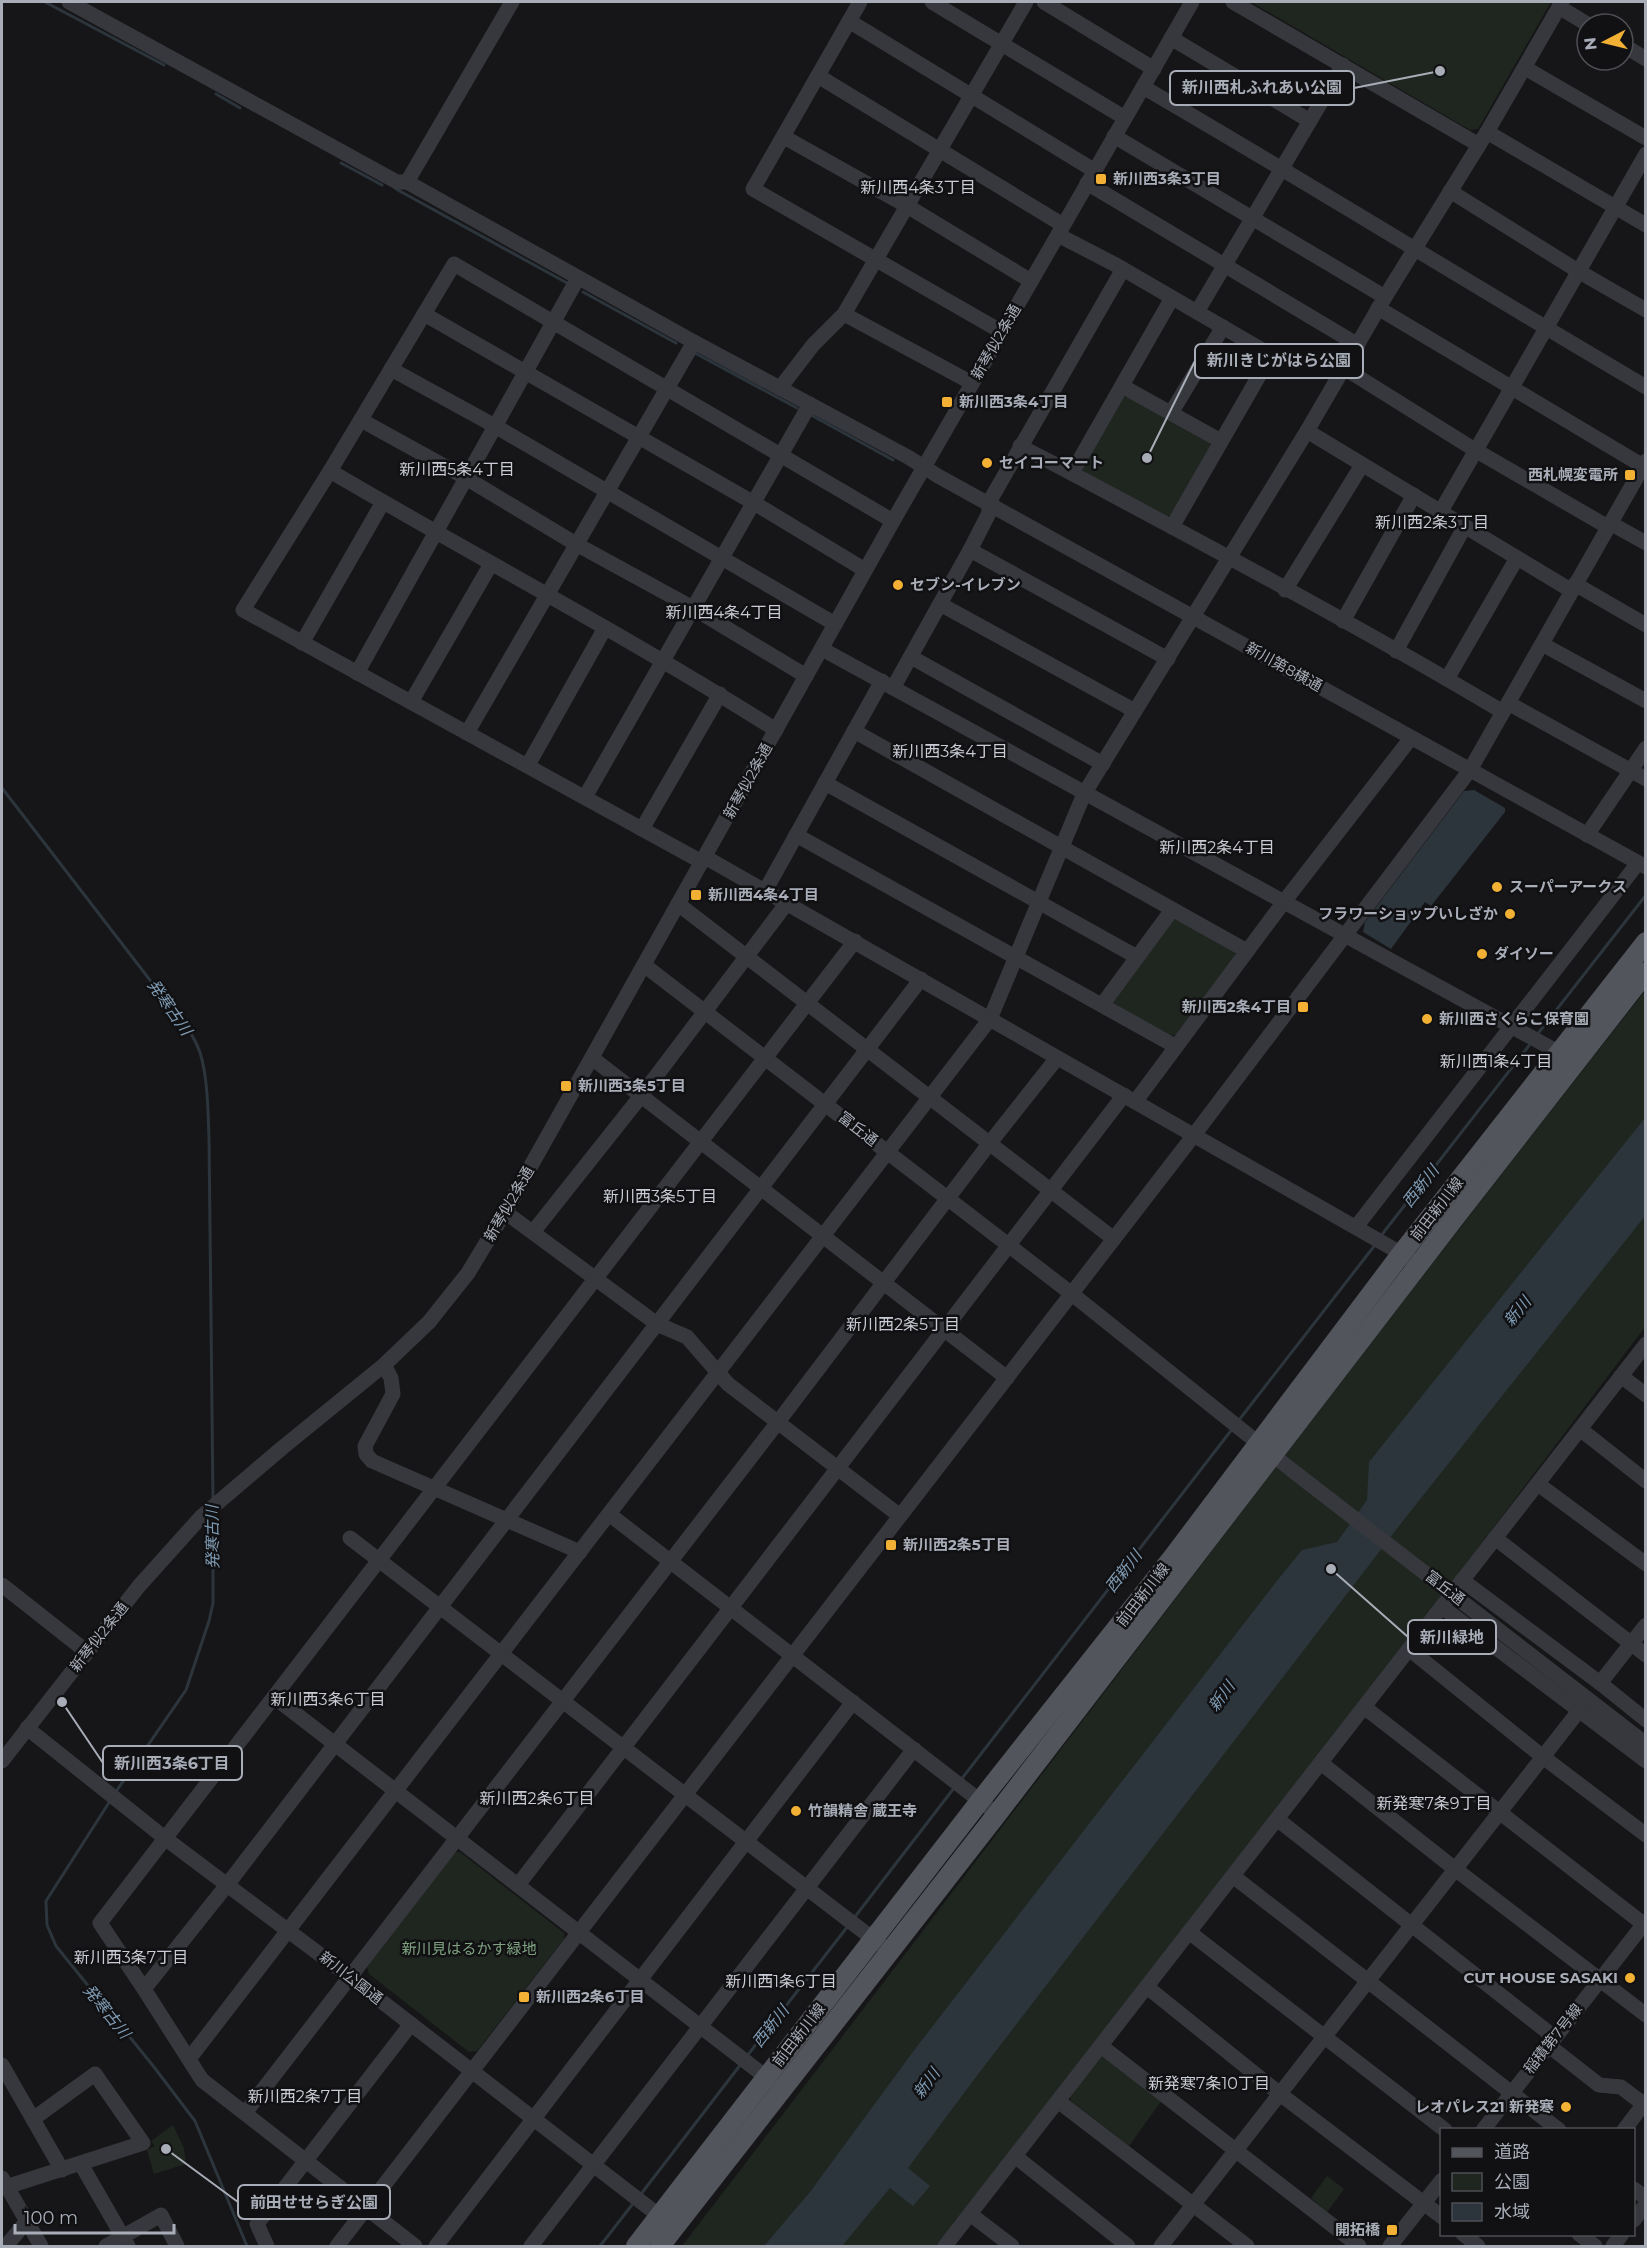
<svg xmlns="http://www.w3.org/2000/svg" width="1647" height="2248" font-family="Montserrat,'Noto Sans JP',sans-serif">
<style>
.green{fill:#1e261f}
.water{fill:#2c353c}
.lines{fill:none;stroke-linecap:round;stroke-linejoin:round}
.stream{stroke:#2c353c;stroke-width:3}
.minor{stroke:#37383d;stroke-width:15}
.major{stroke:#53555c;stroke-width:20}
.minor-bridge{stroke:#37383d;stroke-width:15}
.poi-dot{fill:#f2b134;stroke:#111113;stroke-width:2}
.labels{text-anchor:middle;stroke-width:5;stroke-linejoin:round;paint-order:stroke}
.poi-label{font-size:15px;font-weight:bold;fill:#a8adb8;stroke:#111113;text-anchor:start}
.street-label{font-size:15px;fill:#a8adb8;stroke:#111113}
.park-label{font-size:15px;fill:#7fa381;stroke:#111113}
.neighbourhood-label{font-size:16px;fill:#c9ccd4;stroke:#111113}
.water-label{font-size:16px;font-style:italic;fill:#7f9bb3;stroke:#111113}
.leader{fill:none;stroke:#a8adb8;stroke-width:2}
.callout-dot{fill:#a8adb8;stroke:#111113;stroke-width:2}
.callout{fill:#111113;stroke:#a8adb8;stroke-width:2}
.callout-label{font-size:16px;text-anchor:middle;font-weight:bold;fill:#a8adb8}
</style>
<rect width="100%" height="100%" fill="#161618"/>
<g class="green">
<polygon points="1251,2 1551,2 1478,129 1470,130"/>
<polygon points="1127,396 1210,443 1211,447 1171,515 1167,517 1084,472 1083,468 1123,398"/>
<polygon points="1178,919 1234,951 1236,956 1176,1035 1171,1035 1114,1005 1113,1000 1173,920"/>
<path d="M 1645,991 L 1645,1327 L 1354,1712 L 938,2246 L 682,2246 C 1003,1828 1319,1405 1645,991 Z"/>
<polygon points="455,1852 460,1852 564,1933 564,1939 477,2051 469,2052 369,1974 367,1967"/>
<polygon points="1104,2055 1162,2100 1129,2146 1071,2101 1070,2096 1100,2056"/>
<polygon points="173,2125 184,2148 186,2164 154,2174 147,2150 155,2146 151,2141"/>
<polygon points="1327,2176 1344,2189 1327,2212 1311,2198"/>
</g>
<g class="water">
<polygon points="1474,790 1505,808 1505,812 1431,906 1425,902 1391,949 1363,932 1365,922 1464,791"/>
<polygon points="1645,1118 1645,1216 1406,1517 979,2073 908,2168 930,2186 913,2206 890,2188 842,2246 764,2246 810,2192 915,2049 1276,1582 1302,1550 1337,1542 1367,1500 1369,1462"/>
</g>
<g class="lines">
<g class="stream">
<polyline points="45,2 164,65"/>
<polyline points="216,94 240,108"/>
<polyline points="341,163 382,185"/>
<polyline points="396,189 567,283"/>
<polyline points="583,292 676,343"/>
<polyline points="695,353 797,408"/>
<polyline points="811,415 893,460"/>
<path d="M 2,788 L 153,984 C 170,1003 186,1022 197,1045 C 208,1068 208,1113 209,1138 L 213,1499"/>
<polyline points="1536,1036 1646,895"/>
<polyline points="1380,1237 1531,1043"/>
<polyline points="1239,1420 1375,1245"/>
<polyline points="960,1781 1233,1428"/>
<polyline points="115,1793 186,1690 209,1621 213,1603 213,1514"/>
<polyline points="110,1801 46,1901 47,1925 56,1946 154,2067 195,2121 247,2246"/>
<polyline points="854,1918 954,1788"/>
<polyline points="747,2056 848,1926"/>
<polyline points="641,2194 741,2064"/>
<polyline points="600,2246 635,2201"/>
</g>
<g class="minor">
<polyline points="69,2 397,182 407,182 694,342 908,457 938,476 1646,867"/>
<polyline points="860,2 753,189 1002,332"/>
<polyline points="932,2 1125,118"/>
<polyline points="1044,2 1154,69"/>
<polyline points="1233,2 1479,145"/>
<polyline points="1559,7 1587,24"/>
<polyline points="849,21 1095,171"/>
<polyline points="1171,38 1310,121"/>
<polyline points="1623,45 1646,59"/>
<polyline points="1525,68 1646,138"/>
<polyline points="818,76 1063,225"/>
<path d="M 1143,87 C 1312,185 1477,288 1646,387"/>
<polyline points="1487,132 1646,225"/>
<polyline points="1114,136 1385,297"/>
<polyline points="784,137 907,206 1031,281"/>
<polyline points="407,182 512,2"/>
<polyline points="1087,183 1358,345"/>
<polyline points="1450,191 1578,271 1646,310"/>
<polyline points="1058,235 1116,265 1271,355 1172,527"/>
<polyline points="1378,308 1643,466"/>
<polyline points="1197,312 1343,65"/>
<polyline points="424,314 754,503 865,570"/>
<polyline points="844,314 972,383"/>
<polyline points="1344,368 1475,450 1608,527"/>
<polyline points="391,369 495,426 835,624"/>
<polyline points="1122,386 1221,441"/>
<polyline points="780,388 813,345 844,314 1026,2"/>
<polyline points="1171,413 1223,327"/>
<polyline points="361,420 466,478 576,544 693,608 806,676"/>
<polyline points="1307,431 1572,591"/>
<path d="M 1020,446 C 1182,532 1345,618 1503,712"/>
<path d="M 330,471 C 478,558 631,638 776,730"/>
<polyline points="1072,473 1172,298"/>
<polyline points="1441,511 1646,154"/>
<polyline points="1610,523 1646,543"/>
<polyline points="970,550 1168,659"/>
<polyline points="1575,584 1646,625"/>
<polyline points="1285,590 1362,465"/>
<polyline points="940,604 1135,711"/>
<polyline points="1343,621 1414,495"/>
<polyline points="302,643 383,502"/>
<polyline points="1542,644 1646,701"/>
<polyline points="822,649 1560,1053"/>
<polyline points="1396,651 1465,526"/>
<polyline points="911,657 1103,764"/>
<polyline points="357,673 578,278"/>
<polyline points="1447,679 1517,558"/>
<polyline points="893,688 970,550 988,515 992,497 1123,269"/>
<polyline points="411,702 491,564"/>
<polyline points="1508,703 1646,779"/>
<polyline points="854,731 1247,951"/>
<polyline points="467,733 694,342"/>
<polyline points="528,765 605,628"/>
<polyline points="825,783 1137,957"/>
<polyline points="585,797 810,404"/>
<polyline points="642,829 720,694"/>
<polyline points="796,835 1175,1046"/>
<polyline points="1587,835 1646,748"/>
<polyline points="705,857 1411,1259"/>
<polyline points="702,862 243,610 330,471 454,264 893,521"/>
<polyline points="765,891 882,681"/>
<polyline points="678,904 1114,1239"/>
<polyline points="644,965 1072,1294 1293,1471"/>
<polyline points="1102,1005 1172,910"/>
<polyline points="592,1058 1007,1378"/>
<polyline points="1135,1102 1283,903 1411,738"/>
<polyline points="505,1212 657,1324 687,1337 728,1384 900,1516"/>
<polyline points="1356,1227 1638,863"/>
<polyline points="533,1232 641,1096 787,903"/>
<polyline points="384,1365 391,1378 393,1394 365,1446 366,1454 372,1461 580,1552"/>
<polyline points="1621,1376 1646,1395"/>
<polyline points="1580,1429 1646,1481"/>
<polyline points="1538,1484 1646,1564"/>
<polyline points="609,1514 997,1814"/>
<polyline points="350,1538 881,1945"/>
<polyline points="1495,1538 1646,1655"/>
<polyline points="1462,1580 1600,1683 1646,1720"/>
<polyline points="2,1585 87,1652"/>
<polyline points="1442,1607 1646,1761"/>
<polyline points="1409,1649 1543,1757 1646,1835"/>
<polyline points="1600,1683 1646,1625"/>
<polyline points="274,1697 775,2084"/>
<polyline points="1364,1707 1646,1926"/>
<polyline points="27,1728 166,1839 350,1977 666,2221"/>
<polyline points="2,1761 139,1586 201,1517 282,1448 384,1365 429,1322 468,1273 505,1212 893,521 1192,2"/>
<polyline points="1321,1763 1455,1869 1646,2015"/>
<polyline points="1277,1819 1554,2037"/>
<polyline points="1233,1876 1559,2130"/>
<polyline points="518,1885 1124,1095"/>
<polyline points="1189,1932 1445,2130"/>
<polyline points="1147,1987 1280,2094 1442,2217"/>
<polyline points="144,1989 227,1885 921,979"/>
<polyline points="1548,2045 1599,2085 1621,2087 1646,2106"/>
<polyline points="1101,2046 1359,2246"/>
<polyline points="189,2059 990,1019 1084,794 1307,431 1385,297 1487,132 1562,2"/>
<polyline points="2,2065 62,2170"/>
<polyline points="1058,2101 1247,2246"/>
<polyline points="245,2113 778,1422 989,1144 1057,1058"/>
<polyline points="1483,2130 1646,1921"/>
<polyline points="1624,2130 1646,2101"/>
<polyline points="1015,2156 1128,2246"/>
<polyline points="81,2164 128,2246"/>
<polyline points="2,2178 41,2246"/>
<polyline points="6,2187 143,2143 95,2074 33,2119"/>
<polyline points="1634,2189 1646,2198"/>
<polyline points="970,2214 1012,2246"/>
<polyline points="1634,2220 1646,2204"/>
<polyline points="1463,2234 1478,2246"/>
<polyline points="1579,2234 1595,2246"/>
<polyline points="6,2246 27,2221"/>
<polyline points="106,2246 161,2215 177,2246"/>
<polyline points="267,2246 257,2224 411,2024"/>
<polyline points="337,2246 1194,1135 1470,770 1646,461"/>
<polyline points="415,2246 202,2080 144,1989 100,1923 855,941"/>
<polyline points="436,2246 853,1702"/>
<polyline points="531,2246 914,1749"/>
<polyline points="945,2246 1646,1344"/>
<polyline points="1161,2246 1578,1712"/>
<polyline points="1390,2246 1442,2180"/>
<polyline points="1613,2246 1622,2234"/>
</g>
<g class="major">
<polyline points="636,2246 980,1801 1173,1557 1402,1253 1646,942"/>
<polyline points="660,2246 997,1814 1453,1220 1646,972"/>
</g>
<polyline class="minor-bridge" points="1293,1471 1646,1744"/>
</g>
<g class="poi-dot">
<rect x="1095" y="173" width="12" height="12" rx="3"/>
<rect x="941" y="396" width="12" height="12" rx="3"/>
<circle cx="987" cy="463" r="6"/>
<rect x="1624" y="469" width="12" height="12" rx="3"/>
<circle cx="898" cy="585" r="6"/>
<circle cx="1497" cy="887" r="6"/>
<rect x="690" y="889" width="12" height="12" rx="3"/>
<circle cx="1510" cy="914" r="6"/>
<circle cx="1482" cy="954" r="6"/>
<rect x="1297" y="1001" width="12" height="12" rx="3"/>
<circle cx="1427" cy="1019" r="6"/>
<rect x="560" y="1080" width="12" height="12" rx="3"/>
<rect x="885" y="1539" width="12" height="12" rx="3"/>
<circle cx="796" cy="1811" r="6"/>
<circle cx="1630" cy="1978" r="6"/>
<rect x="518" y="1991" width="12" height="12" rx="3"/>
<circle cx="1566" cy="2107" r="6"/>
<rect x="1386" y="2224" width="12" height="12" rx="3"/>
</g>
<g class="labels">
<g class="poi-label">
<text x="1113" y="184">新川西3条3丁目</text>
<text x="959" y="407">新川西3条4丁目</text>
<text x="999" y="468">セイコーマート</text>
<text x="1618" y="480" text-anchor="end">西札幌変電所</text>
<text x="910" y="590">セブン-イレブン</text>
<text x="1509" y="892">スーパーアークス</text>
<text x="708" y="900">新川西4条4丁目</text>
<text x="1498" y="919" text-anchor="end">フラワーショップいしざか</text>
<text x="1494" y="959">ダイソー</text>
<text x="1291" y="1012" text-anchor="end">新川西2条4丁目</text>
<text x="1439" y="1024">新川西さくらこ保育園</text>
<text x="578" y="1091">新川西3条5丁目</text>
<text x="903" y="1550">新川西2条5丁目</text>
<text x="808" y="1816">竹韻精舎 蔵王寺</text>
<text x="1618" y="1983" text-anchor="end">CUT HOUSE SASAKI</text>
<text x="536" y="2002">新川西2条6丁目</text>
<text x="1554" y="2112" text-anchor="end">レオパレス21 新発寒</text>
<text x="1380" y="2235" text-anchor="end">開拓橋</text>
</g>
<g class="street-label">
<text transform="translate(996 342) rotate(-60)" y="5">新琴似2条通</text>
<text transform="translate(1284 667) rotate(29)" y="5">新川第8横通</text>
<text transform="translate(748 781) rotate(-61)" y="5">新琴似2条通</text>
<text transform="translate(858 1129) rotate(38)" y="5">富丘通</text>
<text transform="translate(509 1204) rotate(-60)" y="5">新琴似2条通</text>
<text transform="translate(1437 1209) rotate(-52)" y="5">前田新川線</text>
<text transform="translate(1445 1588) rotate(38)" y="5">富丘通</text>
<text transform="translate(1143 1595) rotate(-52)" y="5">前田新川線</text>
<text transform="translate(99 1637) rotate(-52)" y="5">新琴似2条通</text>
<text transform="translate(351 1978) rotate(38)" y="5">新川公園通</text>
<text transform="translate(799 2035) rotate(-52)" y="5">前田新川線</text>
<text transform="translate(1553 2039) rotate(-52)" y="5">稲積第7号線</text>
</g>
<g class="park-label">
<text x="469" y="1954">新川見はるかす緑地</text>
</g>
<g class="neighbourhood-label">
<text x="918" y="193">新川西4条3丁目</text>
<text x="457" y="475">新川西5条4丁目</text>
<text x="1432" y="528">新川西2条3丁目</text>
<text x="724" y="618">新川西4条4丁目</text>
<text x="950" y="757">新川西3条4丁目</text>
<text x="1217" y="853">新川西2条4丁目</text>
<text x="1496" y="1067">新川西1条4丁目</text>
<text x="660" y="1202">新川西3条5丁目</text>
<text x="903" y="1330">新川西2条5丁目</text>
<text x="328" y="1705">新川西3条6丁目</text>
<text x="537" y="1804">新川西2条6丁目</text>
<text x="1434" y="1809">新発寒7条9丁目</text>
<text x="131" y="1963">新川西3条7丁目</text>
<text x="781" y="1987">新川西1条6丁目</text>
<text x="1209" y="2089">新発寒7条10丁目</text>
<text x="305" y="2102">新川西2条7丁目</text>
</g>
<g class="water-label">
<text transform="translate(170 1007) rotate(55)" y="6">発寒古川</text>
<text transform="translate(1420 1186) rotate(-52)" y="6">西新川</text>
<text transform="translate(1517 1311) rotate(-51)" y="6">新川</text>
<text transform="translate(212 1537) rotate(-91)" y="6">発寒古川</text>
<text transform="translate(1123 1571) rotate(-52)" y="6">西新川</text>
<text transform="translate(1221 1696) rotate(-53)" y="6">新川</text>
<text transform="translate(107 2011) rotate(51)" y="6">発寒古川</text>
<text transform="translate(770 2026) rotate(-52)" y="6">西新川</text>
<text transform="translate(926 2083) rotate(-53)" y="6">新川</text>
</g>
</g>
<path class="leader" d="M1440 71L1354 88M1147 458L1195 361M1331 1569L1408 1637M62 1702L103 1763M166 2149L238 2202"/>
<g class="callout-dot">
<circle cx="1440" cy="71" r="6"/>
<circle cx="1147" cy="458" r="6"/>
<circle cx="1331" cy="1569" r="6"/>
<circle cx="62" cy="1702" r="6"/>
<circle cx="166" cy="2149" r="6"/>
</g>
<g class="callout">
<rect x="1170" y="71" width="184" height="34" rx="6"/>
<rect x="1195" y="344" width="168" height="34" rx="6"/>
<rect x="1408" y="1620" width="88" height="34" rx="6"/>
<rect x="103" y="1746" width="139" height="34" rx="6"/>
<rect x="238" y="2185" width="152" height="34" rx="6"/>
</g>
<g class="callout-label">
<text x="1262" y="93">新川西札ふれあい公園</text>
<text x="1279" y="366">新川きじがはら公園</text>
<text x="1452" y="1643">新川緑地</text>
<text x="172" y="1769">新川西3条6丁目</text>
<text x="314" y="2208">前田せせらぎ公園</text>
</g>
<rect width="1647" height="2248" fill="none" stroke="#a8adb8" stroke-width="6"/>
<rect x="1440" y="2128" width="195" height="108" fill="#111113" stroke="#4d4f55" stroke-width="1.5"/>
<rect x="1452" y="2148" width="30" height="9" fill="#53555c" stroke="#4d4f55" stroke-width="1.5"/>
<text x="1494" y="2158" font-size="18" fill="#a8adb8">道路</text>
<rect x="1452" y="2173" width="30" height="18" fill="#1e261f" stroke="#4d4f55" stroke-width="1.5"/>
<text x="1494" y="2188" font-size="18" fill="#a8adb8">公園</text>
<rect x="1452" y="2203" width="30" height="18" fill="#2c353c" stroke="#4d4f55" stroke-width="1.5"/>
<text x="1494" y="2218" font-size="18" fill="#a8adb8">水域</text>
<g transform="translate(1605 42) rotate(263)"><circle r="28" fill="#111113" stroke="#4d4f55" stroke-width="1.5"/>
<path d="M0-4.5L10 22L0 15L-10 22Z" fill="#f2b134"/>
<text y="-9" font-size="16" font-weight="bold" text-anchor="middle" fill="#a8adb8">N</text>
</g>
<path d="M15 2224v9h159v-9" fill="none" stroke="#a8adb8" stroke-width="3"/>
<text x="24" y="2224" font-size="18" fill="#a8adb8" stroke="#111113" stroke-width="4.5" paint-order="stroke">100 m</text>
</svg>
